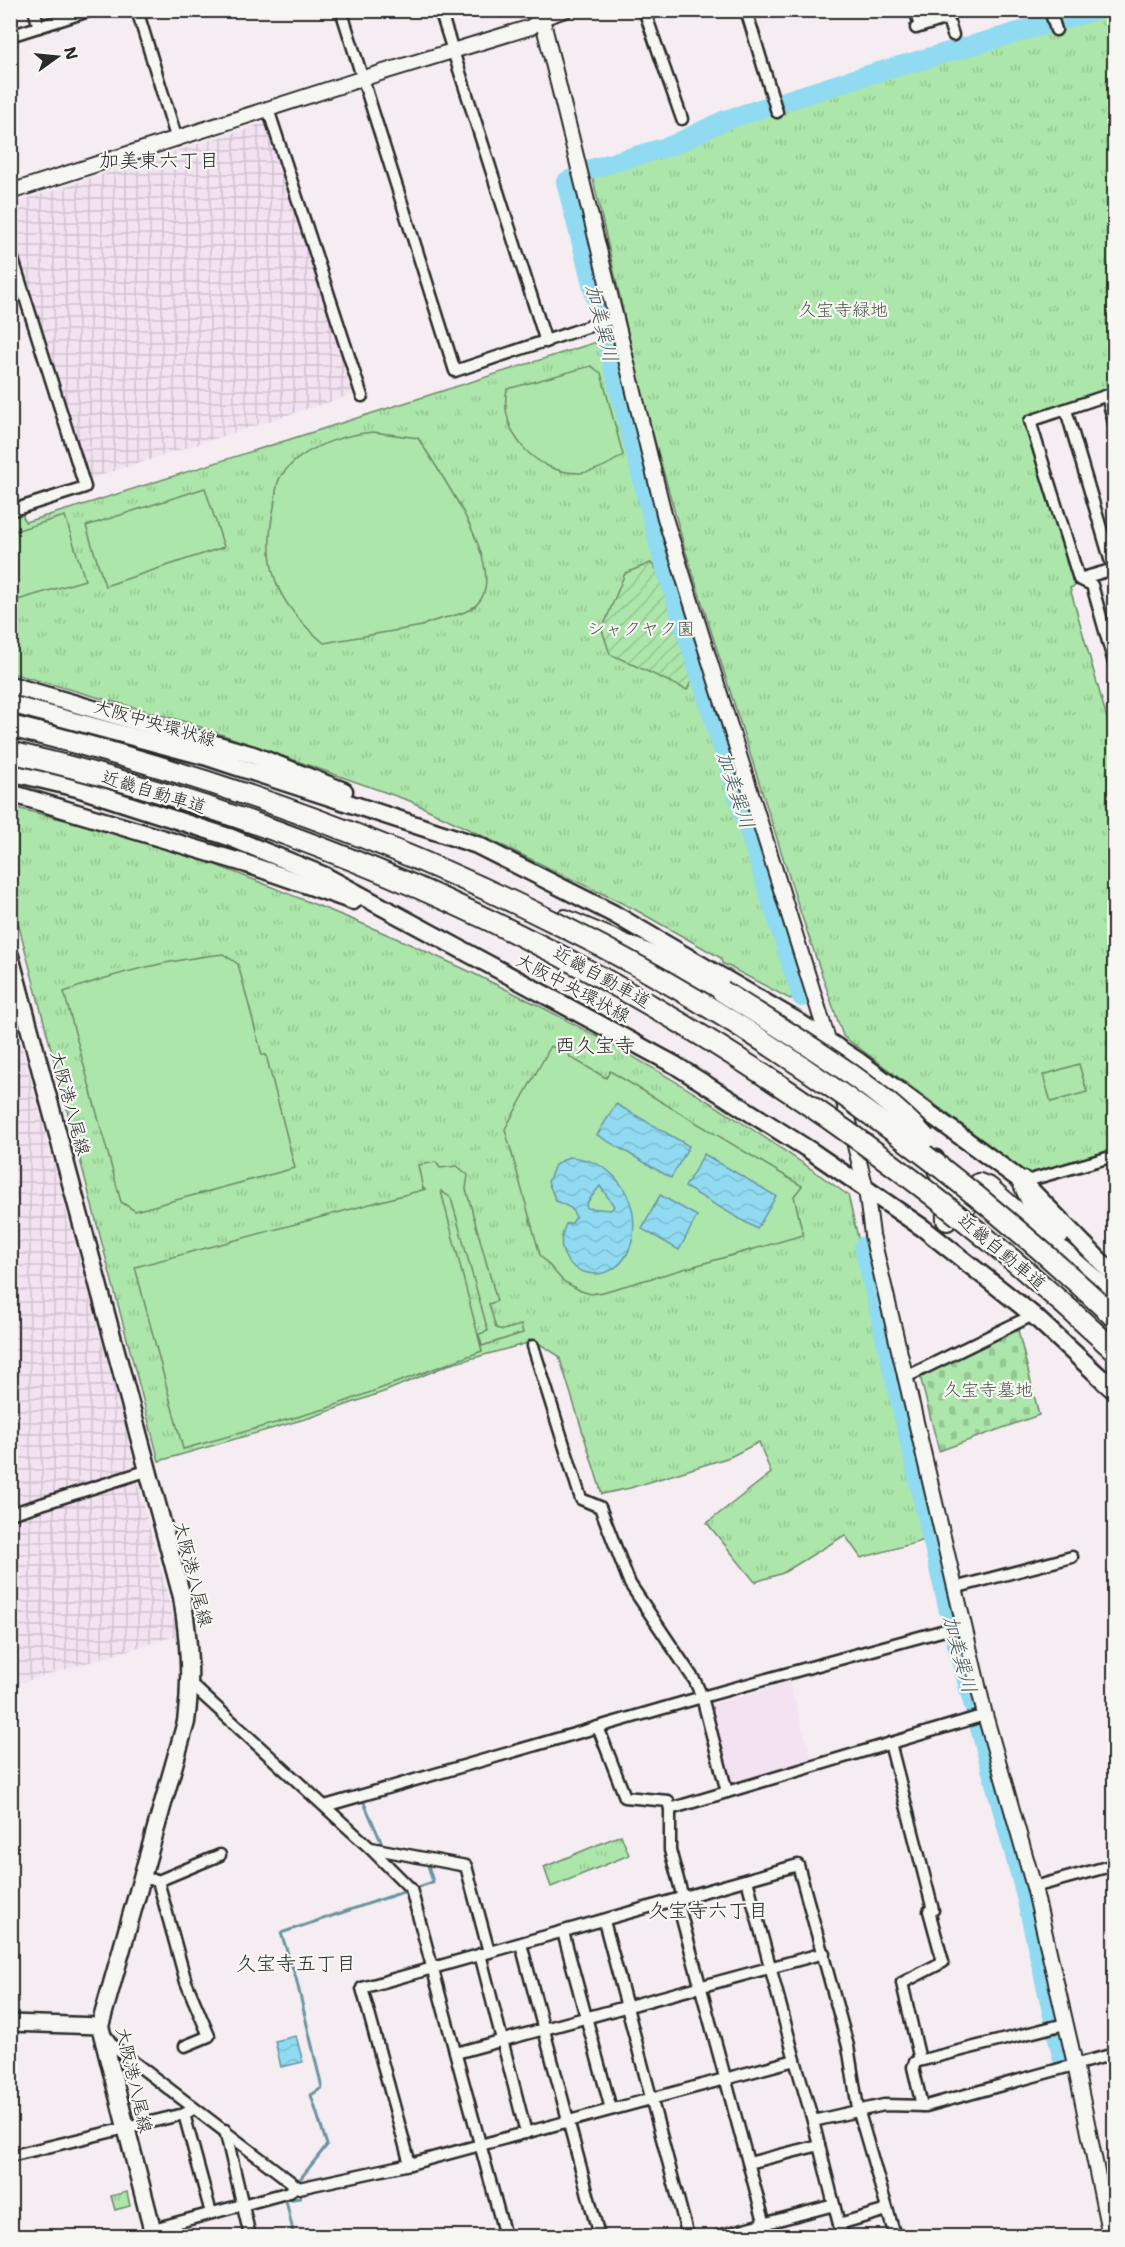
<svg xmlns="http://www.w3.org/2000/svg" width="1125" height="2247" font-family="'Shantell Sans','Klee One',sans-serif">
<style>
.built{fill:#f3e2f1}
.industrial{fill:url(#industrial-grid)}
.grass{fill:url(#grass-tufts);stroke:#6c886a;stroke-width:1.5}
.cemetery{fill:url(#cemetery-stones);stroke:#6c886a;stroke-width:1.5}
.garden{fill:url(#garden-furrows);stroke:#6c886a;stroke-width:1.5}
.pitch{fill:#ace6aa;stroke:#6c886a;stroke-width:1.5}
.water{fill:url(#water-waves);stroke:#6895a2;stroke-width:1.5;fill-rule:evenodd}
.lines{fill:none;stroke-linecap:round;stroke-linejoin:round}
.stream{stroke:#6895a2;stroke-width:3}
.river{stroke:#90dbf1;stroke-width:20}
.minor-casing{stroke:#2b2b2b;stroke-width:15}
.tertiary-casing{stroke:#2b2b2b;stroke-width:18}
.secondary-casing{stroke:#2b2b2b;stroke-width:20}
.primary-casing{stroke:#2b2b2b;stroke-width:21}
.motorway-casing{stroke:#2b2b2b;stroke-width:24}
.minor{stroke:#f6f6f2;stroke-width:10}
.tertiary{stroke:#f6f6f2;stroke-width:14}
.secondary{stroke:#f6f6f2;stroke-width:15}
.primary{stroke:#f6f6f2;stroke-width:16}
.motorway{stroke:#f6f6f2;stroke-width:20}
.motorway-bridge-casing{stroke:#2b2b2b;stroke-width:24;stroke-linecap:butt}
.motorway-bridge{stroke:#f6f6f2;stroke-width:20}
.labels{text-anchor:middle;stroke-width:4.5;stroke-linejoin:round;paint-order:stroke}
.park-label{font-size:18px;fill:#4b5a4b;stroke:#f6f6f2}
.street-label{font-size:18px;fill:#2b2b2b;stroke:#f6f6f2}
.neighbourhood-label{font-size:20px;fill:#2b2b2b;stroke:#f6f6f2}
.water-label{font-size:20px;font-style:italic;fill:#44575c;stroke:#f6f6f2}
</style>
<defs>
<pattern id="industrial-grid" width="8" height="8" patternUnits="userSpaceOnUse" patternTransform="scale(1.5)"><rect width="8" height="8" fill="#f3e2f1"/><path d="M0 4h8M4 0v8" fill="none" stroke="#d0c2cf"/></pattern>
<pattern id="grass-tufts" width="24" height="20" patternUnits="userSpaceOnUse" patternTransform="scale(1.5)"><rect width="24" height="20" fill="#ace6aa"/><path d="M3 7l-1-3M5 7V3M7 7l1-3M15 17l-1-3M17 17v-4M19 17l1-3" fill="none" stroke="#94c592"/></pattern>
<pattern id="cemetery-stones" width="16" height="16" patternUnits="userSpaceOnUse" patternTransform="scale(1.5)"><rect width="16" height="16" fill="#ace6aa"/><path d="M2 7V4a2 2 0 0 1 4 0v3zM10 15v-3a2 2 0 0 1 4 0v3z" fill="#94c592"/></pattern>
<pattern id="garden-furrows" width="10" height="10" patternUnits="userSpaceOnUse" patternTransform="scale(1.5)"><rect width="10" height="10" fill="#ace6aa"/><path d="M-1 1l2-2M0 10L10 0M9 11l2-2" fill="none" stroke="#94c592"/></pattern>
<pattern id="water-waves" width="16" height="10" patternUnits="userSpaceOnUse" patternTransform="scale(1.5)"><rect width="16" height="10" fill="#90dbf1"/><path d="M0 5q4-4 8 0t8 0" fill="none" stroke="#7cbccf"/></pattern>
</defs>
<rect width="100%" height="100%" fill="#f5edf2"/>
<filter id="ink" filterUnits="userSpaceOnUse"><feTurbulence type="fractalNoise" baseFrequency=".0167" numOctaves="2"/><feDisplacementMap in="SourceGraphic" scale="12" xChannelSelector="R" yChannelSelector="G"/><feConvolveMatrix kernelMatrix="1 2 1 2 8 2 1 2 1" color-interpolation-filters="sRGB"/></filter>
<g filter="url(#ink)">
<polygon class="built" points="789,1682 812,1761 730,1785 707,1706"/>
<g class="industrial">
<polygon points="270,121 357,393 89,479 11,232 10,204"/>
<polygon points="10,1003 136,1469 10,1508"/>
<polygon points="137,1480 178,1635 11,1686 11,1521"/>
</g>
<g class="grass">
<polygon points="1097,11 1114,11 1114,388 1026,419 1077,585 1070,588 1114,743 1114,1151 1034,1174 1027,1173 843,1036 800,911 684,546 642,394 592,175 673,149 726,124"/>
<polygon points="603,340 659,555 725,770 800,995 790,999 722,963 721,958 634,909 410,801 186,722 11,673 11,516 22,513 25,522 73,508"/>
<path d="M 10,806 C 58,819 107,830 155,844 C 204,859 252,879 299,898 C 494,974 678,1072 848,1195 L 929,1539 L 861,1558 L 845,1535 L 783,1573 L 755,1582 L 707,1523 L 771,1473 L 759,1442 L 730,1457 L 630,1488 L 602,1494 L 559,1356 L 535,1341 L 448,1365 L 386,1391 L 312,1417 L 159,1461 L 11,896 Z"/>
<polygon points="621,1835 629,1855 551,1887 544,1867"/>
<polygon points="127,2192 130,2206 115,2210 111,2196"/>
</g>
<polygon class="cemetery" points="1018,1330 1039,1415 939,1451 920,1376"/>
<polygon class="garden" points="651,563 661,575 693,677 687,690 610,654 602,630 625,573"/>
<g class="pitch">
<path d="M 591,366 L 601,373 L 623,455 C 610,464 596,472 580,473 C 536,474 498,433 507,389 Z"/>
<path d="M 373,432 L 418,438 C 437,469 511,571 477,604 C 463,618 438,616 422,626 L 324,643 C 277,604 261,568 274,507 C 276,498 275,484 281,476 C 301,448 341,435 373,432 Z"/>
<polygon points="205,488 224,547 105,586 86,526"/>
<polygon points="65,516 85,580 11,602 11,532"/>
<path d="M 223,954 L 238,964 L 262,1055 L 266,1055 L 295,1168 L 135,1211 L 121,1202 L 64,992 C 115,973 168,960 223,954 Z"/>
<polygon points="558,1043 567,1048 570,1057 606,1078 610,1071 802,1186 794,1196 803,1235 603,1292 591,1294 581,1291 563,1281 540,1255 505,1129 551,1046 555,1048"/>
<polygon points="1079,1064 1087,1092 1051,1102 1043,1075"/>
<polygon points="436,1162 440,1168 457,1166 468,1175 466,1189 497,1301 489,1304 496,1328 503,1330 521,1325 523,1333 482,1346 479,1334 488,1331 451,1198 441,1191 482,1351 325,1409 183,1449 135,1267 426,1189 423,1189 418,1165"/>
</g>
<g class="water">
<polygon points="616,1104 689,1146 671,1178 597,1135"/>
<polygon points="704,1154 776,1196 757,1229 685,1187"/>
<path d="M 568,1157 C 593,1158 613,1170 625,1191 C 633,1205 635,1221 633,1236 C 622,1299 542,1275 566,1224 L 572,1223 L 576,1217 L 571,1208 L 556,1201 L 548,1182 L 555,1165 ZM 600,1186 L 614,1206 L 611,1210 L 587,1208 L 586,1204 Z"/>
<polygon points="660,1195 697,1216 679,1250 642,1229"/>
<polygon points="296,2036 303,2062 281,2067 275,2041"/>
</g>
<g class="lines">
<g class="stream">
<polyline points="364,1803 383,1846"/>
<polyline points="301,2178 327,2145 311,2095 322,2088 296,1978 281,1933 433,1882 427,1862"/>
<polyline points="294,2236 286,2200 300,2198 301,2192"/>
</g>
<g class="river">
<polyline points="802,997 662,556 566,182 591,169 673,145 725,120 854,79 1096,10"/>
<polyline points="864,1246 955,1637 1025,1892 1063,2060"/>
</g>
<defs>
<g id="minor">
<polyline points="34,10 39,27"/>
<polyline points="137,10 177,140"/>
<polyline points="341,10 455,371 614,318"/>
<polyline points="440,10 546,342"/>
<polyline points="644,10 682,119"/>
<polyline points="746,10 777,112"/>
<polyline points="915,10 920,26"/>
<polyline points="945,10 953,35"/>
<polyline points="1050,10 1056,30"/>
<polyline points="916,28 948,18"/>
<polyline points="10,36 92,10"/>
<polyline points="268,109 362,396"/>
<polyline points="10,250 85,487 10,511"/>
<polyline points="1114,393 1030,421 1079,579 1092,585 1114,663"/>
<polyline points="1107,396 1114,423"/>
<polyline points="1066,410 1113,569"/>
<polyline points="1079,579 1114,569"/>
<polyline points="1023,1182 1114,1156"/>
<polyline points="533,1346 581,1499 600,1507 630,1584 695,1681 702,1697 727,1792"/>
<polyline points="904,1378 1033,1315"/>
<polyline points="10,1514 146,1471"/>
<polyline points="954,1588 1072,1557"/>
<polyline points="191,1684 370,1848 411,1889 505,2236"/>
<polyline points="598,1727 625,1797 668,1801 670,1809"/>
<polyline points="890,1743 933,1910 929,1911 943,1962 902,1983 920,2060"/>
<polyline points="325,1806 702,1697 963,1625"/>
<polyline points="371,1848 466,1866 489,1952"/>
<polyline points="141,1877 158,1881 186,1982 209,2036 185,2046"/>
<polyline points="747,1880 795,2060"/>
<polyline points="158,1881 220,1855"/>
<polyline points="1034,1887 1114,1865"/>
<polyline points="683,1898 670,1850 670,1809 985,1715"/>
<polyline points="677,1900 768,2236"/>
<polyline points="604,1921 688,2236"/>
<polyline points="563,1932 611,2109"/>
<polyline points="521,1944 599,2236"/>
<polyline points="480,1954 526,2133"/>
<polyline points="107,2037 114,2047 299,2188 410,2164 795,2060 813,2121 884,2105 926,2106 1114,2054"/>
<polyline points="456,2053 824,1953"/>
<polyline points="922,2106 913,2067 915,2062 1065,2024"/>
<polyline points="190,2111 184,2114 211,2213"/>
<polyline points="813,2121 834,2205"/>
<polyline points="225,2130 250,2236"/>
<polyline points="10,2156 184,2114"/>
<polyline points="749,2163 819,2145"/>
<polyline points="410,2164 362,1988 798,1865 848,2046 858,2109 895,2236"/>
<polyline points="839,2224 843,2236"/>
<polyline points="157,2228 290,2192 295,2185"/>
<polyline points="718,2236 834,2205 839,2224 887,2210"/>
</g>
<g id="tertiary">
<polyline points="540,10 665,518 829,1043 866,1189 872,1235 985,1715 1034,1887 1075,2064 1110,2236"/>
<polyline points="10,192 364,78 531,27 542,18 565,10"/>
</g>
<polyline id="secondary" points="10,2023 100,2026"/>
<g id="primary">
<polyline points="10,685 253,755 344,791"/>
<polyline points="10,704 204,756 477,845 614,914 797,1021 858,1061 1023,1182 1114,1275"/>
<polyline points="10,772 77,788 229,837 325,876 675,1065 811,1151 923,1228 1033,1315 1114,1390"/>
<polyline points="10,793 247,864 353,901"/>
<path d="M 10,956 L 182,1597 C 189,1640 192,1679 186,1722 L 100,2026 L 154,2236"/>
</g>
<g id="motorway">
<polyline points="565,920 675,966 722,991"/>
<polyline points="934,1160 946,1188 947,1220"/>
<polyline points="1023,1182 1036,1210 1060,1233"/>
<polyline points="966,1206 965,1198 979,1184 989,1188 1114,1298"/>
<polyline points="1106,1381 1114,1388"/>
</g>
</defs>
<use href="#minor" class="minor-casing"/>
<use href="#tertiary" class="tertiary-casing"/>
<use href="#secondary" class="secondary-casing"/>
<use href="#primary" class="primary-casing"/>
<use href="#motorway" class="motorway-casing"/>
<use href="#minor" class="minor"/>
<use href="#tertiary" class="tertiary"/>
<use href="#secondary" class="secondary"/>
<use href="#primary" class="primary"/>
<use href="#motorway" class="motorway"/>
<defs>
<g id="motorway-bridge">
<path d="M 10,726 C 197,772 382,836 554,922 C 756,1022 951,1162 1114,1317"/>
<path d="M 10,752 C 430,850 800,1057 1114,1350"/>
<path d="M 722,991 C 786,1032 875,1082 925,1138"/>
</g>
</defs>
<use href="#motorway-bridge" class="motorway-bridge-casing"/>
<use href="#motorway-bridge" class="motorway-bridge"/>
</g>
</g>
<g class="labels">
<g class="park-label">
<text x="843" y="316">久宝寺緑地</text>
<text x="641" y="635">シャクヤク園</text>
<text x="988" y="1396">久宝寺墓地</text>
</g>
<g class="street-label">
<text transform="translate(155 723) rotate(16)" y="6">大阪中央環状線</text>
<text transform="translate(154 792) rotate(17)" y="6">近畿自動車道</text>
<text transform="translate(602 977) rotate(29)" y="6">近畿自動車道</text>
<text transform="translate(573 988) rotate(28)" y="6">大阪中央環状線</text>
<text transform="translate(70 1103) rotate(75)" y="6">大阪港八尾線</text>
<text transform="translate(1002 1252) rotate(40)" y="6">近畿自動車道</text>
<text transform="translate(193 1574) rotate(76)" y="6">大阪港八尾線</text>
<text transform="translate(134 2080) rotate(77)" y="6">大阪港八尾線</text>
</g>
<g class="neighbourhood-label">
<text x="159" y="167">加美東六丁目</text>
<text x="595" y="1052">西久宝寺</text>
<text x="708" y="1917">久宝寺六丁目</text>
<text x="296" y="1970">久宝寺五丁目</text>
</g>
<g class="water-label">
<text transform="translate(602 323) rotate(76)" y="7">加美巽川</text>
<text transform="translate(736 790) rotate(72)" y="7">加美巽川</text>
<text transform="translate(960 1654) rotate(75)" y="7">加美巽川</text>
</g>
</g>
<rect width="1125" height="2247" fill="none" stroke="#f6f6f2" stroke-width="36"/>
<rect x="18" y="18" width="1089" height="2211" fill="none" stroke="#2b2b2b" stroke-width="2" filter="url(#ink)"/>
<g transform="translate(57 57) rotate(75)" stroke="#f6f6f2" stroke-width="4.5" paint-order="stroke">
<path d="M0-4.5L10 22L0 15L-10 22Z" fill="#2b2b2b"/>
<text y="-9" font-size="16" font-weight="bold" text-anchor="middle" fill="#2b2b2b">N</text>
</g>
</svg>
